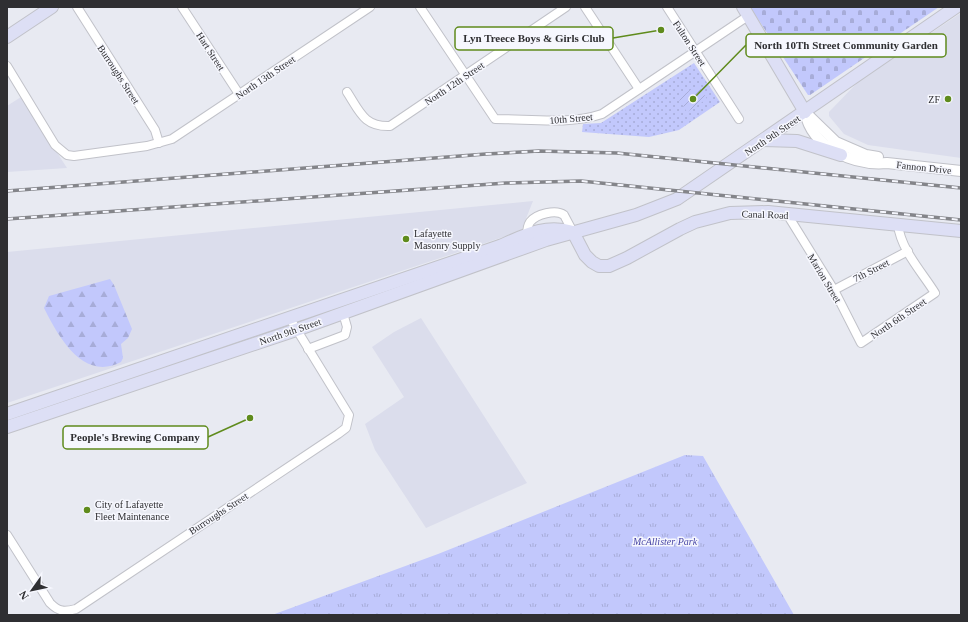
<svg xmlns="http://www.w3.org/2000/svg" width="968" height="622" font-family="'Times New Roman',serif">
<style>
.built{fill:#dbddec}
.grass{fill:url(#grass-dots)}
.forest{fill:url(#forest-firs)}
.cemetery{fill:url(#cemetery-stones)}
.park{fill:url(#park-tufts)}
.garden{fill:url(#garden-furrows)}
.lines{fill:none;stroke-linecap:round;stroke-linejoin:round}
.minor-casing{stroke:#c1c2c9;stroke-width:10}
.tertiary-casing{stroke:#c1c2c9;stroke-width:12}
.secondary-casing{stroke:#c1c2c9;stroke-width:14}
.minor{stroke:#fff;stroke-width:8}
.tertiary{stroke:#fff;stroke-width:10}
.secondary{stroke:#dddff5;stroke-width:12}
.rail-casing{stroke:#84858a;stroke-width:3.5}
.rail{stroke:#f6f7fe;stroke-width:2;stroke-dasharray:6;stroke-linecap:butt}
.poi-dot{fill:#5f8b1c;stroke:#f6f7fe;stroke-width:1.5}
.labels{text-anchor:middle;stroke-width:3;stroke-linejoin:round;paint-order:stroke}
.street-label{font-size:10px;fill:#2f2f32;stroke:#f6f7fe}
.poi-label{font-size:10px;fill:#2f2f32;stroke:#f6f7fe;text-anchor:start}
.park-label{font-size:10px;font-style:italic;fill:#4947a6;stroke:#f6f7fe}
.leader{fill:none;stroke:#5f8b1c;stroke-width:1.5}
.callout-dot{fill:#5f8b1c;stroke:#f6f7fe;stroke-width:1.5}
.callout{fill:#f6f7fe;stroke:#5f8b1c;stroke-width:1.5}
.callout-label{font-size:11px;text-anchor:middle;font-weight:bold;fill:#2f2f32}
</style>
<defs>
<pattern id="grass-dots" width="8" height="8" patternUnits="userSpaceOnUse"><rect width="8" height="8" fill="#c2c8fc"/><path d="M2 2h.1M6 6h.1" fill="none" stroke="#a7acd8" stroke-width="1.8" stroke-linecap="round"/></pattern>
<pattern id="forest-firs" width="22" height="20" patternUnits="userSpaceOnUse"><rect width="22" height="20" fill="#c2c8fc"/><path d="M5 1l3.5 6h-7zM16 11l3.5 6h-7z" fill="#a7acd8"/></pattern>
<pattern id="cemetery-stones" width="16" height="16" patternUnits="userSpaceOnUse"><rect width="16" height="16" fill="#c2c8fc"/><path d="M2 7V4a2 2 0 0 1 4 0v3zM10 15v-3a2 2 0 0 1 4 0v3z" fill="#a7acd8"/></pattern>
<pattern id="park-tufts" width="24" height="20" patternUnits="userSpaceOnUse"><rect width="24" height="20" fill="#c2c8fc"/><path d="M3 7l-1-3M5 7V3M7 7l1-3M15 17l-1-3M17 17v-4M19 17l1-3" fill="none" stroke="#a7acd8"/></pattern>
<pattern id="garden-furrows" width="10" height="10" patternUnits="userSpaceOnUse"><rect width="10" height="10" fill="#c2c8fc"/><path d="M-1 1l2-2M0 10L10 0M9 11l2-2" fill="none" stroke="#a7acd8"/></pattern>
</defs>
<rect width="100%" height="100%" fill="#e8eaf2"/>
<g class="built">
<polygon points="961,13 961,158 868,145 844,134 829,116 829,112 858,82"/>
<polygon points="21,97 67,168 7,172 7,106"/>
<polygon points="533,201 521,231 7,403 7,252"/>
<polygon points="421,318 527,483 426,528 375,450 365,424 404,397 372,347 394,332"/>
</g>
<polygon class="grass" points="694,63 720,102 679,130 649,137 582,132 583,124 601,123"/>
<path class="forest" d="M 110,279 L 114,285 L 132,329 L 128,338 L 121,344 L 123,358 L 121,362 C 83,382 58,336 44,308 L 49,296 Z"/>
<polygon class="cemetery" points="750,7 939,7 810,95 808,95"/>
<polygon class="park" points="685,455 703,456 794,615 272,615 438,554"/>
<polygon class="garden" points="698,85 707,99 687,112 678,98"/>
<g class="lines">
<defs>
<g id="minor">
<polyline points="77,7 155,130 159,143"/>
<polyline points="182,7 239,94"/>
<path d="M 420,7 L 495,119 C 530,119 569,125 602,114 L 748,16"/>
<polyline points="585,7 639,89"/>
<polyline points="667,7 739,119"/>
<polyline points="7,66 55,145 67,155 74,156 147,146 172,139 370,7"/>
<path d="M 347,92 C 360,112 364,127 390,126 L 566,7"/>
<path d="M 787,214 L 834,290 L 861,343 L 935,293 C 922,272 901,250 898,225"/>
<path d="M 527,235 C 527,231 528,225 530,222 C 536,214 556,209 564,215 L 573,232"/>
<polyline points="834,290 908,251"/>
<polyline points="308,349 345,335 347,327 343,313"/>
<path d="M 7,535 L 50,603 C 59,612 64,612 76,609 L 338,434 L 346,428 L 349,415 L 289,317"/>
</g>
<g id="tertiary">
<path d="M 805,112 C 812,148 854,166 887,163 L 961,171"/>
<polyline points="805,112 836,142 866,155 878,157"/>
</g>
<g id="secondary">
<polyline points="743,7 805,112"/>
<polyline points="7,37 52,7"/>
<polyline points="764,140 797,141 841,155"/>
<polyline points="573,232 585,255 592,262 599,266 609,266 627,258 680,229 695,222 730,213 768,212 961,231"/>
<path d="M 7,414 L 500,246 C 525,235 545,224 573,232"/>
<polyline points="7,427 296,330 546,240 636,215 677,199 956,7"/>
</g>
</defs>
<use href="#minor" class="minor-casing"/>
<use href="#tertiary" class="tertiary-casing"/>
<use href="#secondary" class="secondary-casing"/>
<use href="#minor" class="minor"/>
<use href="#tertiary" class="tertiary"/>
<use href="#secondary" class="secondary"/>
<defs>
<g id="rail">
<polyline points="7,191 486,154 539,151 617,153 961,188"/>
<polyline points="7,219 506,183 581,181 961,220"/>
</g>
</defs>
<use href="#rail" class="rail-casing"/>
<use href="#rail" class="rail"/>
</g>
<g class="poi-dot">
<circle cx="948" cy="99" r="4"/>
<circle cx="406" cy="239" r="4"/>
<circle cx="87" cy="510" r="4"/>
</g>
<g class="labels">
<g class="street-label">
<text transform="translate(690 43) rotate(57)" y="4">Fulton Street</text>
<text transform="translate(211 51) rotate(57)" y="4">Hart Street</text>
<text transform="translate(119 74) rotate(57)" y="4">Burroughs Street</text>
<text transform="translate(265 77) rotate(-34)" y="4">North 13th Street</text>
<text transform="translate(454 83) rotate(-34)" y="4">North 12th Street</text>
<text transform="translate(571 118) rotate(-5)" y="4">10th Street</text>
<text transform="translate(772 135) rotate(-34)" y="4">North 9th Street</text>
<text transform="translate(924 167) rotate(6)" y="4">Fannon Drive</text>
<text transform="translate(765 214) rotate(2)" y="4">Canal Road</text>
<text transform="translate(871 270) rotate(-27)" y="4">7th Street</text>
<text transform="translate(825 278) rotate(59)" y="4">Marion Street</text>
<text transform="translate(898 318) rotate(-34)" y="4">North 6th Street</text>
<text transform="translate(290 331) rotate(-19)" y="4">North 9th Street</text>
<text transform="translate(218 513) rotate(-33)" y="4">Burroughs Street</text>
</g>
<g class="poi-label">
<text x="940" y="103" text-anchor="end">ZF</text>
<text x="414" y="237">Lafayette<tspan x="414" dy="12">Masonry Supply</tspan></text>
<text x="95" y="508">City of Lafayette<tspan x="95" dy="12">Fleet Maintenance</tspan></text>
</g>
<g class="park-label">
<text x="665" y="545">McAllister Park</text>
</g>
</g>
<path class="leader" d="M661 30L613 38M693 99L746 45M250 418L208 437"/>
<g class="callout-dot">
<circle cx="661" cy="30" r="4"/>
<circle cx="693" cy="99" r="4"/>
<circle cx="250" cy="418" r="4"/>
</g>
<g class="callout">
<rect x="455" y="27" width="158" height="23" rx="4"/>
<rect x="746" y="34" width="200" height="23" rx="4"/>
<rect x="63" y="426" width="145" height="23" rx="4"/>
</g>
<g class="callout-label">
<text x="534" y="42">Lyn Treece Boys &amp; Girls Club</text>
<text x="846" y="49">North 10Th Street Community Garden</text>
<text x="135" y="441">People's Brewing Company</text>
</g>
<rect width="968" height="622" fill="none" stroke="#2f2f32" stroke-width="16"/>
<g transform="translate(32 590) rotate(237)" stroke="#f6f7fe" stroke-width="3" paint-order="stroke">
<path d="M0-3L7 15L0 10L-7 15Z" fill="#2f2f32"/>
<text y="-6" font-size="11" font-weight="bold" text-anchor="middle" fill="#2f2f32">N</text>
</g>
</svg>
